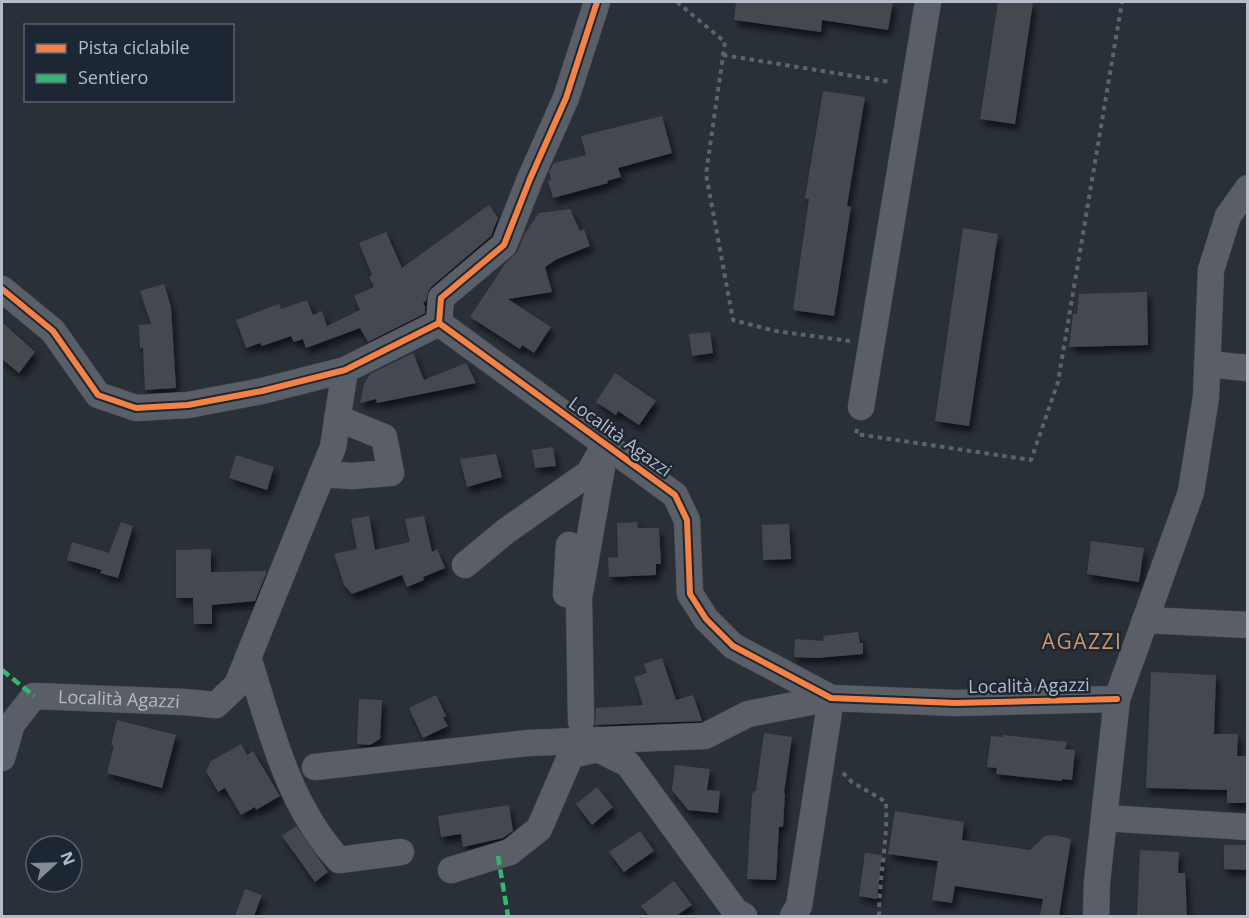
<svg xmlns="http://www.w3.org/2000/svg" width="1249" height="918" font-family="'Open Sans',sans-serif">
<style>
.building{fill:#444950;filter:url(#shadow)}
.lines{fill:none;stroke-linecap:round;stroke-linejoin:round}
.minor-casing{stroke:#484c53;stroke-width:27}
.path{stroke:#5d636a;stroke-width:4;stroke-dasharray:4.5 4.5;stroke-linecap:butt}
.minor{stroke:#5a5e66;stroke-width:26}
.quiet{stroke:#33b770;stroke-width:4.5;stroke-dasharray:9 4.5;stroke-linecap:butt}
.cycleway-casing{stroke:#1d2633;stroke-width:10}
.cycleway{stroke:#f48246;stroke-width:6}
.labels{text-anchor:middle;stroke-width:5;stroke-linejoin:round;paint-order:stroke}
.street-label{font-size:18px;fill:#b4bcc9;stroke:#1d2633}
.quarter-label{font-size:21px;letter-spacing:1.5px;fill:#d59563;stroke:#1d2633}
</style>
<defs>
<filter id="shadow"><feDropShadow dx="3.5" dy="6" stdDeviation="3" flood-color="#0009"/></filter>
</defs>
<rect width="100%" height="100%" fill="#2a3038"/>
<g class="building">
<polygon points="736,2 893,2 888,30 822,20 821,32 734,20"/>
<polygon points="998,2 1033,2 1015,124 980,119"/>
<polygon points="823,91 865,97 847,206 851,207 834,316 793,310 809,199 805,198"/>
<polygon points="662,116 672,153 618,168 621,177 607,181 608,183 553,198 548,181 551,180 549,172 554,163 586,155 581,136"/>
<polygon points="489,205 498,218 491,236 431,287 428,292 426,301 423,303 425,306 425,313 422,315 368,342 360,328 306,348 303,339 294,342 291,336 262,346 260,343 246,348 236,320 279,304 281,309 307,300 313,315 322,311 327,326 360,310 354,296 374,287 369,277 372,275 359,243 386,232 402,268"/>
<polygon points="570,209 580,231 584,229 590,246 557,259 545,267 552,292 508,299 551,327 534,353 522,345 520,349 470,317 505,264 518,251 524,235 539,213"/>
<polygon points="963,228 998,234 969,426 935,421"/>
<polygon points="164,284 171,307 176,388 145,390 143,348 140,348 139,325 151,324 140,291"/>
<polygon points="1147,292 1148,345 1069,347 1073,314 1077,314 1079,294"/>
<polygon points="2,322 35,352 19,373 2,359"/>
<polygon points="710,332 713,353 692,356 689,334"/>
<polygon points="413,353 424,380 466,363 476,383 377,403 376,399 360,403 364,384 370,374"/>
<polygon points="615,373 656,401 639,425 618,411 616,415 596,402"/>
<polygon points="553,447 556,466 535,468 532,450"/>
<polygon points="496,454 502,477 467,487 460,459"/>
<polygon points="236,455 274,467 267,490 229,478"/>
<polygon points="369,516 375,550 410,542 405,519 424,516 432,552 437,549 445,568 423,577 424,580 407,587 402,575 352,594 344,585 334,554 357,549 351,519"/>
<polygon points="121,522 133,526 118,578 100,573 102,570 67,560 72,542 109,553"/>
<polygon points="637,522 638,528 659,528 661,564 656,564 656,575 609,577 608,558 618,557 617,523"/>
<polygon points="789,524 791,559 763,560 762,525"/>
<polygon points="1091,541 1144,548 1139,582 1087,574"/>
<polygon points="211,549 211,572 266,571 266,574 255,601 212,605 212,624 194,624 193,598 176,598 176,550"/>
<polygon points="858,632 860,643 863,643 863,654 817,658 794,657 795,639 824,641 823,636"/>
<polygon points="662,658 676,700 693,695 702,721 595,725 596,708 643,705 634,677 647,673 644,664"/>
<polygon points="1151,672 1216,675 1214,734 1238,734 1237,756 1248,756 1248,803 1227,803 1227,790 1146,788"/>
<polygon points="436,695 446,716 443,718 448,726 423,738 409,708"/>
<polygon points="359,699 382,700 380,739 370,745 357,744"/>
<polygon points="117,720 176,735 162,788 107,773 114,746 111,745"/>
<polygon points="764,733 792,737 784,793 785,793 783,827 779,827 776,880 747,879 752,795 754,791 756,791"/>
<polygon points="1003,735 1067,742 1065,749 1075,750 1072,780 1062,779 1062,781 996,774 997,768 987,767 991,736 1003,737"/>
<polygon points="241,744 247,755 253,751 280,796 256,810 255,807 241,815 225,788 218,792 206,771 211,761"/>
<polygon points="675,765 710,769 707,790 720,791 718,813 688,810 672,790"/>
<polygon points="597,787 613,807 592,825 576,804"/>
<polygon points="509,805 513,831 503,838 463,847 461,834 441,837 438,816"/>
<polygon points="895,811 964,822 962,840 1030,850 1045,836 1054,835 1071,839 1059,916 1040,916 1043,899 955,886 952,903 932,900 938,861 888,854"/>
<polygon points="296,826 328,872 315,882 282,836"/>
<polygon points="640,831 654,851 624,872 609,852"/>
<polygon points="1224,845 1248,845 1248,870 1224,869"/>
<polygon points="1140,850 1179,852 1178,873 1185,873 1187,916 1137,916"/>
<polygon points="865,853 882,855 877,899 859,896"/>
<polygon points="674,881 692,905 676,916 649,916 641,906"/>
<polygon points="245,889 262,895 254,916 235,916"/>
</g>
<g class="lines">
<defs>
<g id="minor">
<polyline points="2,289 53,331 98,395 136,408 188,405 262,391 345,370 439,323 441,298 504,245 530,179 566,98 597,2"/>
<polyline points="439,323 675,495 687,520 690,594 706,619 733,646 831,698 955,703 1117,699"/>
<polyline points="1207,364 1248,368"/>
<polyline points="861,407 928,2"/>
<polyline points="322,474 351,476 391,473 384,437 337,418"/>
<polyline points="465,565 506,531 589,473 602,450"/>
<polyline points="566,594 569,545"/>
<polyline points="1145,620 1248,625"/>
<path d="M 248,657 C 270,727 288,805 339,860 L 401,852"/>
<polyline points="581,721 579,598 606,444"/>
<path id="s1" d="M 2,758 L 12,724 L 34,696 L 184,702 L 216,705 L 237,685 L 333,447 L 345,370"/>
<polyline points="315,767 528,743 705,736 748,714 831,698 799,906 793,916"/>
<polyline points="1104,818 1248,827"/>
<polyline points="451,870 510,852 539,829 571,755 598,749 628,764 736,912 744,916"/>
<polyline points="1096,916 1097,882 1117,699 1191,492 1206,397 1211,270 1228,216 1248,188"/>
</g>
</defs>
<use href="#minor" class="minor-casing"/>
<g class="path">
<polyline points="677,2 725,42 706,174 733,320 775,331 850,341"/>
<polyline points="723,55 891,82"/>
<polyline points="857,429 856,434 1031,460 1058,382 1122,2"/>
<path d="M 843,773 L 852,782 L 886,802 C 888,841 879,878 879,916"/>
</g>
<use href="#minor" class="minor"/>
<g class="quiet">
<polyline points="2,670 34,696"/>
<polyline points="498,856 508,916"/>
</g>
<defs>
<g id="cycleway">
<polyline points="2,289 53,331 98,395 136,408 188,405 262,391 345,370 439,323 441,298 504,245 530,179 566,98 597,2"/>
<polyline points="439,323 675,495 687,520 690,594 706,619 733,646 831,698 955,703 1117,699"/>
</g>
</defs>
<use href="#cycleway" class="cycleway-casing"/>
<use href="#cycleway" class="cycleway"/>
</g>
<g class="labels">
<g class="street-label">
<text transform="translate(620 437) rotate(36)" y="6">Località Agazzi</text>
<text transform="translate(1029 686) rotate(-1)" y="6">Località Agazzi</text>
<text dy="6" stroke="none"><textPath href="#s1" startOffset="156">Località Agazzi</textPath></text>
</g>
<g class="quarter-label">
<text x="1082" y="649">AGAZZI</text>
</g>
</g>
<rect width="1249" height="918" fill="none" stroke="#b4bcc9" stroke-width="6"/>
<rect x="24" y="24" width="210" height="78" fill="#1d2633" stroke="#59626f" stroke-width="1.5"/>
<rect x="36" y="44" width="30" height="9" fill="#f48246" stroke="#59626f" stroke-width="1.5"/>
<text x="78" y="54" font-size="18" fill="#b4bcc9">Pista ciclabile</text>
<rect x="36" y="74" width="30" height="9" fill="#33b770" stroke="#59626f" stroke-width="1.5"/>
<text x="78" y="84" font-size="18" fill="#b4bcc9">Sentiero</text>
<g transform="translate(54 864) rotate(68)"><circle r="28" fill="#1d2633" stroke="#59626f" stroke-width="1.5"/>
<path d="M0-4.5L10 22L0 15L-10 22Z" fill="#848b96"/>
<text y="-9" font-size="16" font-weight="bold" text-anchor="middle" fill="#b4bcc9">N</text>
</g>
</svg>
